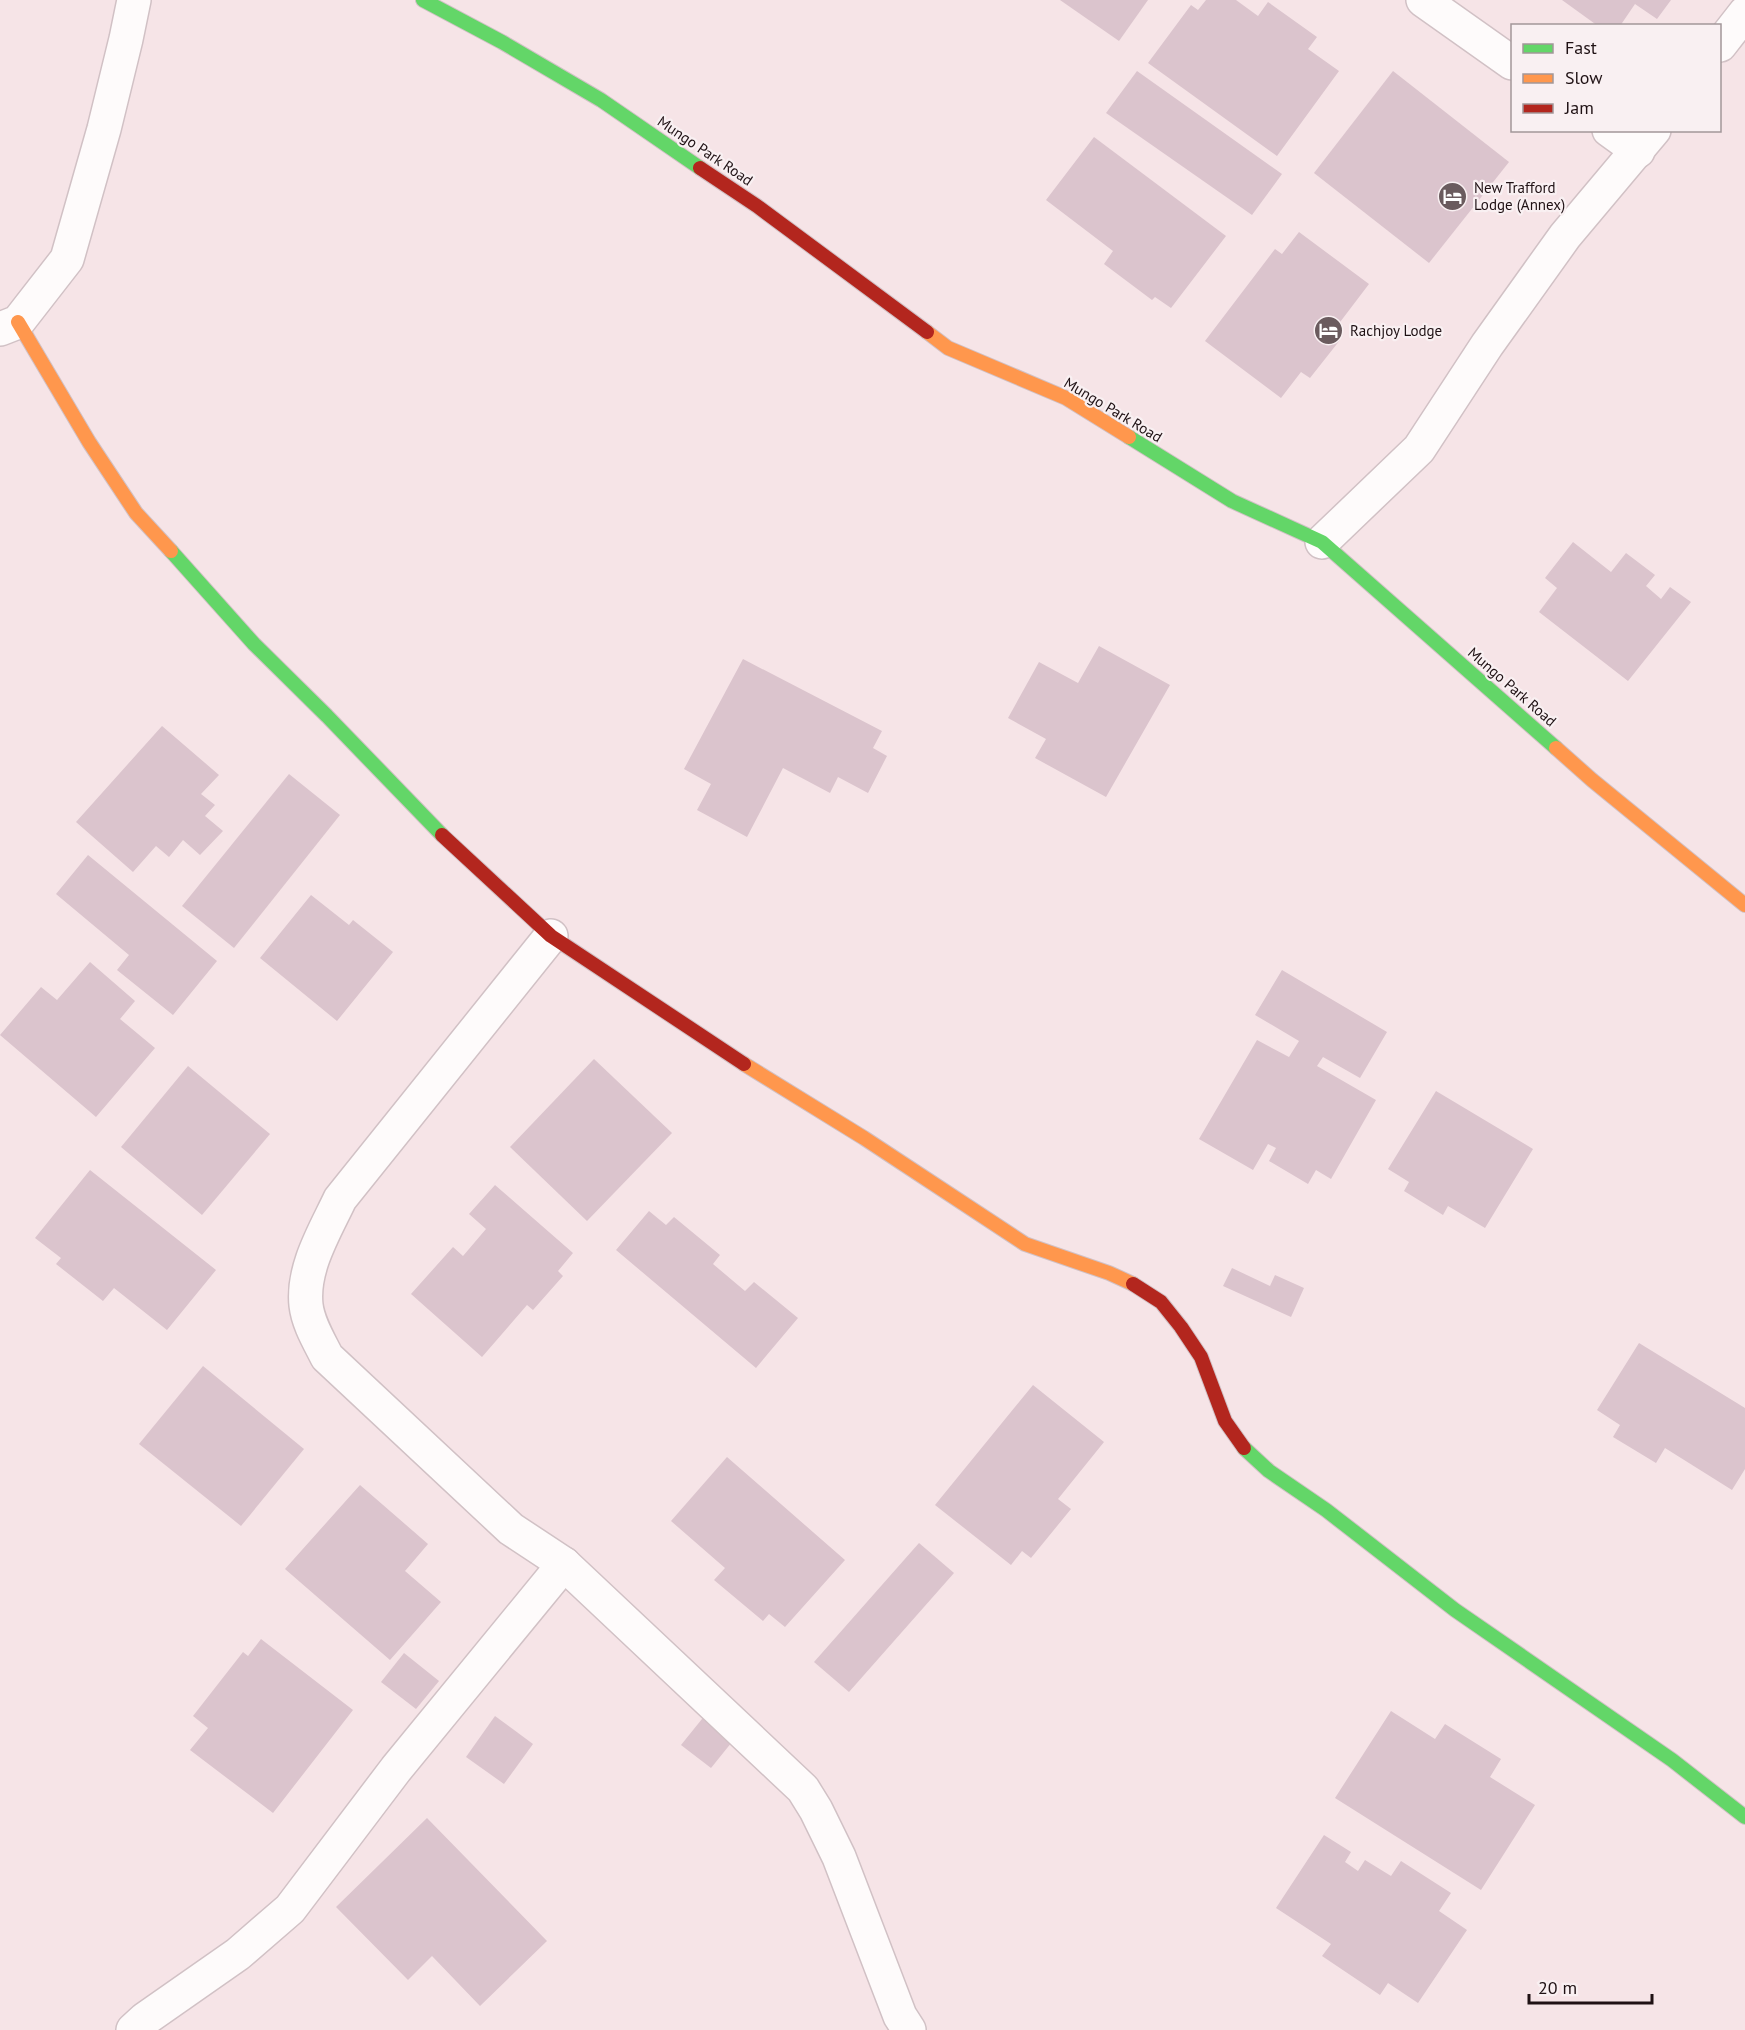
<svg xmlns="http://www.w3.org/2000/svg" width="1745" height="2030" font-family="'PT Sans',sans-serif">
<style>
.building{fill:#dbc4cd}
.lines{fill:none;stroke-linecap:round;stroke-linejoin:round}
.street-casing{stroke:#d1c1c5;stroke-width:36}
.fast-casing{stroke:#d1c1c5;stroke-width:16}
.slow-casing{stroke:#d1c1c5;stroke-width:16}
.jam-casing{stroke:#d1c1c5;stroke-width:16}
.street{stroke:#fefbfb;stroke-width:33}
.fast{stroke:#63d668;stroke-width:14}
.slow{stroke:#ff974d;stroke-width:14}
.jam{stroke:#b3261e;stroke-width:14}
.labels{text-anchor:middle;stroke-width:4.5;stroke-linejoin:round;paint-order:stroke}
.street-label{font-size:15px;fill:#1f1114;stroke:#f9f0f2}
.poi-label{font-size:15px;fill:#1f1114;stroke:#f9f0f2;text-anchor:start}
</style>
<rect width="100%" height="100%" fill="#f6e4e7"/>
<g class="building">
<polygon points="1060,0 1148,0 1119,41"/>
<polygon points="1206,0 1236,0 1258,16 1268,2 1317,37 1308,49 1339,71 1277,156 1148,63 1191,5 1198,10"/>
<polygon points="1562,0 1671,0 1657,19 1635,4 1620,26 1598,26"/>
<polygon points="1137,71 1282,174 1252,215 1106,113"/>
<polygon points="1393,71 1509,162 1429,263 1314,173"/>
<polygon points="1094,137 1226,236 1171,308 1155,297 1152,300 1104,264 1113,251 1046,200"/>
<polygon points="1299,232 1369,284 1331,334 1340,340 1310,378 1301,372 1281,398 1205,341 1275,249 1282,254"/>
<polygon points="1573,542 1611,572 1626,553 1655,575 1646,586 1661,599 1670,587 1691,602 1628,681 1539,612 1557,588 1545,578"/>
<polygon points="1099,646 1170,685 1106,797 1035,758 1046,739 1008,718 1039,662 1078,683"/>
<polygon points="743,659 882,731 873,748 887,756 868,793 838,777 830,793 783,768 747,837 697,810 711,784 684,769"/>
<polygon points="162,726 219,775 201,794 215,805 205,816 223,831 200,855 183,840 169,857 156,846 133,872 76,822"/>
<polygon points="289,774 340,815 234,948 182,906"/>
<polygon points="88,855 217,961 173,1015 117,970 129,955 56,894"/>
<polygon points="311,895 349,925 353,920 393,952 337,1021 260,958"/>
<polygon points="90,962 135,1001 120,1019 155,1048 96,1117 0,1035 41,987 57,1000"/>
<polygon points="1282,970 1387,1032 1360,1078 1323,1057 1317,1066 1376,1100 1331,1179 1316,1170 1308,1184 1269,1161 1276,1148 1268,1144 1253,1170 1199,1139 1257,1040 1289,1057 1299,1041 1255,1015"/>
<polygon points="594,1059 672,1133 587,1221 510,1147"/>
<polygon points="188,1066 270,1134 202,1215 121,1147"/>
<polygon points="1436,1091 1533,1149 1485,1228 1448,1206 1443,1215 1404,1191 1409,1182 1388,1169"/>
<polygon points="90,1170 216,1270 167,1330 114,1288 103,1301 56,1264 61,1258 35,1238"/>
<polygon points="495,1185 573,1253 558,1271 563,1276 533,1310 527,1305 482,1357 411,1294 453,1247 463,1256 486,1229 469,1214"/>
<polygon points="649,1211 666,1225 674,1217 720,1255 713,1264 745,1291 754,1282 798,1318 756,1368 616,1250"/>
<polygon points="1232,1268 1270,1286 1275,1275 1304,1288 1291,1317 1223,1286"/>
<polygon points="1639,1343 1745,1408 1745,1469 1732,1490 1665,1448 1656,1463 1613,1437 1620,1425 1597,1410"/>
<polygon points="203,1366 304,1449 241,1526 139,1444"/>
<polygon points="1033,1385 1104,1442 1058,1499 1071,1509 1031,1558 1022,1551 1011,1565 935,1505"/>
<polygon points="727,1457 845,1560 785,1627 769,1614 763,1621 714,1580 725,1568 671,1521"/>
<polygon points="360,1485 428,1544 405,1571 441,1602 390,1660 285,1569"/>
<polygon points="919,1543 954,1573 849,1692 814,1662"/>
<polygon points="261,1639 353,1710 273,1813 190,1750 208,1728 193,1716 243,1652 248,1656"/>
<polygon points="404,1653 439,1681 416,1709 381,1682"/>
<polygon points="1391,1711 1435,1739 1445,1724 1501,1759 1490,1777 1535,1805 1481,1890 1335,1798"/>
<polygon points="706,1714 736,1737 711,1768 681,1745"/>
<polygon points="495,1716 533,1744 504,1784 466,1757"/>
<polygon points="427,1818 547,1941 480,2006 432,1956 408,1980 336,1907"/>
<polygon points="1324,1835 1351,1852 1345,1862 1358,1871 1365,1860 1391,1876 1401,1861 1451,1893 1439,1911 1467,1930 1418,2003 1388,1983 1380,1995 1322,1956 1331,1944 1276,1908"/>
</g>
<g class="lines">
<defs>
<g id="street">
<polyline points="1423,0 1512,63"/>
<polyline points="1720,45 1745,13"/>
<polyline points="1609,130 1638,151"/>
<polyline points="0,329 18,322 67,259 104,129 126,39 134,0"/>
<polyline points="1322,542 1419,449 1487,345 1565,236 1654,130"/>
<path d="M 551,936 L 340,1199 C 325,1231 302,1268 306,1305 C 308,1323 319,1341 327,1357 L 511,1529 L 564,1564 L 803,1789 L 816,1810 L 839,1857 L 900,2016 L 909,2030"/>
<polyline points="133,2030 145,2019 238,1954 290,1909 396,1769 564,1564"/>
</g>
<g id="fast">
<polyline points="423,0 502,42 601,100 700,168"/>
<polyline points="1129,437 1232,501 1322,542 1556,748"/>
<polyline points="171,551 254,644 327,716 442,835"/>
<polyline points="1244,1448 1269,1471 1326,1510 1455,1610 1672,1760 1745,1817"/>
</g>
<g id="slow">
<polyline points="18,322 89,442 136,513 171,551"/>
<polyline points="927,332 948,348 1066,398 1129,437"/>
<polyline points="1556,748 1592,780 1745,905"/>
<polyline points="744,1064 864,1138 1025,1244 1109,1273 1133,1284"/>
</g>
<g id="jam">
<polyline points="700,168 757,206 927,332"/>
<polyline points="442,835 551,936 744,1064"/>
<polyline points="1133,1284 1161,1302 1181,1327 1201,1357 1225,1421 1244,1448"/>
</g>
</defs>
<use href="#street" class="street-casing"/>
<use href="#fast" class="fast-casing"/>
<use href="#slow" class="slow-casing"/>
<use href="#jam" class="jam-casing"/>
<use href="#street" class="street"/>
<use href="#fast" class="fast"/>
<use href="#slow" class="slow"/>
<use href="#jam" class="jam"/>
</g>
<defs>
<symbol id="hotel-disc" viewBox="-11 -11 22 22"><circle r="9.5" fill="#6a5b5e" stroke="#f9f0f2"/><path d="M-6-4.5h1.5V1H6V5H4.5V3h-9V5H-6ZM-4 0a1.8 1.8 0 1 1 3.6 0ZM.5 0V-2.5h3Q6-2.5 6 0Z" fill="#fff"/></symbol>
</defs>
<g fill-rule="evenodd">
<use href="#hotel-disc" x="1436" y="180" width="33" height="33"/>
<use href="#hotel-disc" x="1312" y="314" width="33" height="33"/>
</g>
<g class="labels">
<g class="street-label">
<text transform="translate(705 151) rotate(34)" y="5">Mungo Park Road</text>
<text transform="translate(1113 410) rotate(31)" y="5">Mungo Park Road</text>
<text transform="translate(1512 687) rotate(41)" y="5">Mungo Park Road</text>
</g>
<g class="poi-label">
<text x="1474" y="193">New Trafford<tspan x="1474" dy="17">Lodge (Annex)</tspan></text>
<text x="1350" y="336">Rachjoy Lodge</text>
</g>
</g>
<rect x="1511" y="24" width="210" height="108" fill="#f9f0f2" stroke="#a29799" stroke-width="1.5"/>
<rect x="1523" y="44" width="30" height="9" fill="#63d668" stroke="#a29799" stroke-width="1.5"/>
<text x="1565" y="54" font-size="18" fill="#1f1114">Fast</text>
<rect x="1523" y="74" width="30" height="9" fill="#ff974d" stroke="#a29799" stroke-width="1.5"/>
<text x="1565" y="84" font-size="18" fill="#1f1114">Slow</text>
<rect x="1523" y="104" width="30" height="9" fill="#b3261e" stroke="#a29799" stroke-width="1.5"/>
<text x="1565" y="114" font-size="18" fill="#1f1114">Jam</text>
<path d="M1529 1994v9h123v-9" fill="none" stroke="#1f1114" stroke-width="3"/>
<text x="1538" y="1994" font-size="18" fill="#1f1114" stroke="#f9f0f2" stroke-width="4.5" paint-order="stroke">20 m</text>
</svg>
